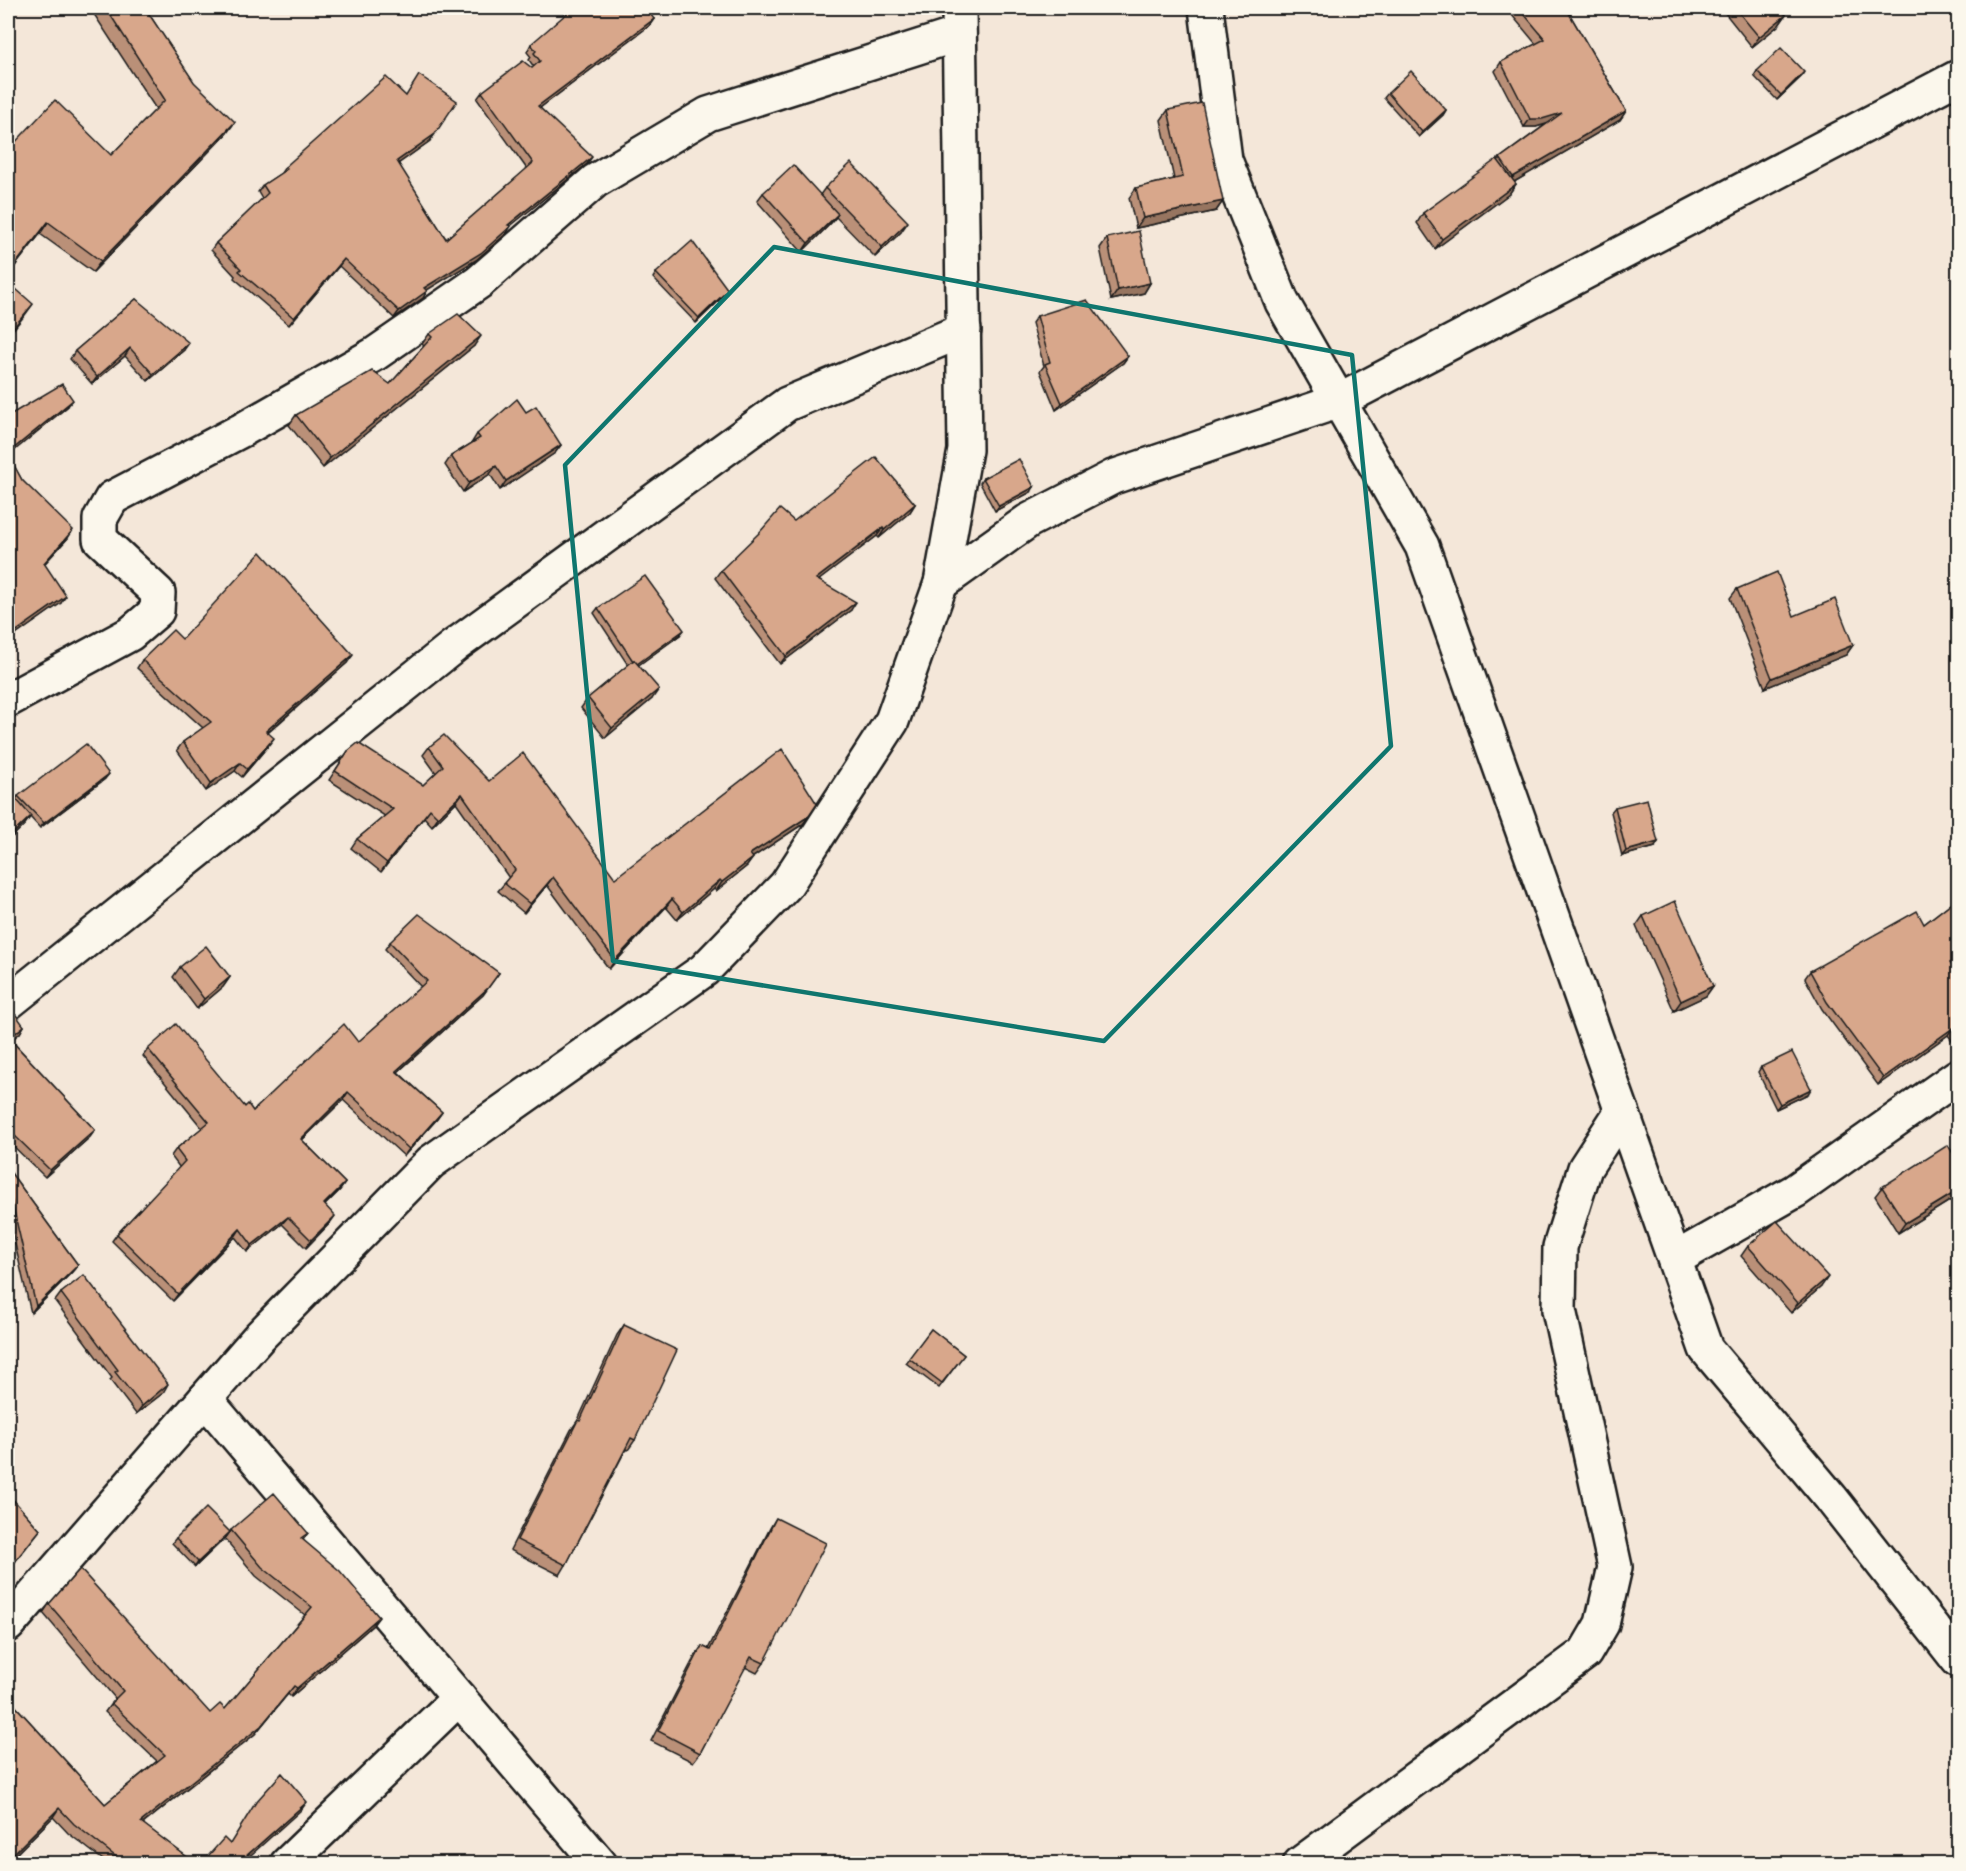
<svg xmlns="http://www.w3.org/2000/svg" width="1966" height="1871" font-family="'Gochi Hand',sans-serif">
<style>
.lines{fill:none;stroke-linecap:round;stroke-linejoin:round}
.street-casing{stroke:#1c1c1c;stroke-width:38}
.street{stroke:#fbf7ec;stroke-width:33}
.wall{fill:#ba9078;stroke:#1c1c1c;stroke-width:1.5}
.shaded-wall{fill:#977561;stroke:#1c1c1c;stroke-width:1.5}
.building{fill:#d8a78b;stroke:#1c1c1c;stroke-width:1.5}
.marked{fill:none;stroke:#0f766e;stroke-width:4.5;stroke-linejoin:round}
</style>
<rect width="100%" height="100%" fill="#f4e7d9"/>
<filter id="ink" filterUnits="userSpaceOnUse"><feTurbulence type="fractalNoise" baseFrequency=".0167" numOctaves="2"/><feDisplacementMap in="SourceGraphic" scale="12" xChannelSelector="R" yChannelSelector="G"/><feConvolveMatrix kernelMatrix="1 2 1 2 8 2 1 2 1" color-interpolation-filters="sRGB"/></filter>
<g filter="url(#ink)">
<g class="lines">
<defs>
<g id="street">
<polyline points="1206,8 1225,160 1282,302 1422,546 1706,1349 1831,1498 1958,1660"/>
<polyline points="941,583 1028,521 1113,477 1339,401 1958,77"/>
<polyline points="8,700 130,634 157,611 158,593 100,539 100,519 112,498 242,430 375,354 479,282 595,181 708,114 959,34"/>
<polyline points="8,1003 454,646 787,404 964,330"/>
<polyline points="1675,1259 1795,1191 1958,1076"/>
<polyline points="205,1399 600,1864"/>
<polyline points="8,1625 259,1337 431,1162 704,970 786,885 892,721 941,583 965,450 959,8"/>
<polyline points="287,1864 459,1698"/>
<polyline points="1300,1864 1585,1653 1602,1624 1615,1567 1559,1310 1560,1247 1585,1168 1622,1111"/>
</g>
</defs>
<use href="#street" class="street-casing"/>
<use href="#street" class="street"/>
</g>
<g class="wall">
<polygon points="90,8 145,8 227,133 93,272 40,234 8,275 8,150 111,155 156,109"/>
<polygon points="1506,8 1566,8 1626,111 1620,120 1514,182 1516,184 1509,194 1435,249 1417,223 1423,213 1498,161 1500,158 1546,124 1536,127 1524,127 1495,71 1501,62 1536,44"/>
<polygon points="1721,8 1780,8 1786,15 1779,25 1752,47"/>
<polygon points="654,19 649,26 540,108 587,164 510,226 506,234 476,260 426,290 427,291 423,298 394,318 339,266 289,325 234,278 235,276 211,250 216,243 262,199 258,192 263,185 281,173 285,167 430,141 398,164 446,239 527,169 477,99 482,92 534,67 529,60 531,57 527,52 531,44"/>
<polygon points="1757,71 1801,77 1777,100 1754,76"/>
<polygon points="1388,93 1446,110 1443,115 1419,137 1384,98"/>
<polygon points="1168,110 1223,201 1216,211 1136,228 1129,198 1136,188 1174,179 1161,120"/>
<polygon points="825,188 901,232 875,257 836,217 831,223 802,252 757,201 763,193 820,195"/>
<polygon points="1107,238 1150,283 1144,293 1111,300 1100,248"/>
<polygon points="656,273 725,295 696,323 653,278"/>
<polygon points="136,299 184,350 148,381 125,356 92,384 70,359 75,351"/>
<polygon points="1037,316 1128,356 1123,363 1056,410 1040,371 1044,366 1032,323"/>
<polygon points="429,334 474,346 323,468 289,425 296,415 390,384 424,346 422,344"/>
<polygon points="67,407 8,455 22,480 68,538 44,564 61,603 10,639 8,636 8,416"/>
<polygon points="526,412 561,445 555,453 500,490 490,474 463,492 445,465 451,456 471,444 477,434"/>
<polygon points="983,478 1031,492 995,511 980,483"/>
<polygon points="915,504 910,512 879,538 877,536 819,580 851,610 780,664 715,578 721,570 794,521"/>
<polygon points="1737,589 1794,616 1853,645 1846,655 1765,688 1730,598"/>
<polygon points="598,608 680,635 638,665 652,699 605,738 581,708 588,698 628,665 594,613"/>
<polygon points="182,639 347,663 268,733 268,746 242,777 235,771 206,791 177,750 183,742 203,728 137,668 142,660"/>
<polygon points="429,747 489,781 615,878 803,824 753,857 747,866 716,891 714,889 677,920 666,907 609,969 547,885 524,913 498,891 509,878 456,802 432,826 424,817 381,872 351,848 357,839 385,816 329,780 348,751 423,785 436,773 423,755"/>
<polygon points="105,779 40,828 30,817 25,824 8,841 8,790 16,799 18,796"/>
<polygon points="1615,807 1655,847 1622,856 1611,812"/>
<polygon points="1959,897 1959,961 1952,966 1959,976 1959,1040 1954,1043 1948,1035 1878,1085 1822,1009 1805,978 1810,971 1924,924"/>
<polygon points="1643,916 1713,986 1706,996 1674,1011 1636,926"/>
<polygon points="390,942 499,973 483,995 398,1072 442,1112 437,1119 404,1156 343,1100 302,1140 345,1183 340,1190 325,1205 330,1223 306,1248 282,1224 247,1252 235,1237 173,1301 112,1241 117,1234 180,1168 171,1156 176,1149 202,1128 143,1056 148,1049 253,1111 358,1042 421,987 385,949"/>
<polygon points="180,967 230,977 223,987 197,1009 173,977"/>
<polygon points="8,1014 24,1026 20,1033 11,1040 95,1130 90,1137 45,1177 8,1141 8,1142"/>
<polygon points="1761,1067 1808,1094 1776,1109 1758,1072"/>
<polygon points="1959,1163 1959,1195 1898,1233 1875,1196 1882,1187"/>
<polygon points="8,1169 78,1265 72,1272 31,1313 8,1214"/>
<polygon points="1748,1246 1821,1287 1791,1313 1741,1256"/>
<polygon points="61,1293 163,1393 136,1414 110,1380 112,1378 55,1301"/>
<polygon points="624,1325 635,1440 628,1450 626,1449 566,1565 560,1575 510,1550 571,1430 578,1420 617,1335"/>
<polygon points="931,1329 964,1355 939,1388 906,1363"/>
<polygon points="8,1494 40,1530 8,1571"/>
<polygon points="776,1518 764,1663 757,1673 745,1667 700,1753 693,1762 651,1741 695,1656 702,1646 708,1649 770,1528"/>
<polygon points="231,1530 308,1533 303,1540 373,1625 291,1697 288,1694 255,1734 143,1824 195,1863 107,1863 68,1833 53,1817 8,1862 8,1698 105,1804 157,1761 105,1712 115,1698 43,1613 49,1604 210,1713 225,1709 305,1615 256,1576 225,1539"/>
<polygon points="230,1532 226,1537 195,1567 172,1543 176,1538"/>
</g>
<g class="shaded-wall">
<polygon points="1786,15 1779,25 1752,47 1759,37"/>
<polygon points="654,19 649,26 533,113 538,106"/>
<polygon points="1804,72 1801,77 1777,100 1781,95"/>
<polygon points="1446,110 1443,115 1419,137 1422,132"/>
<polygon points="1626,111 1620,120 1507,186 1513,177"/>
<polygon points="1562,113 1556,121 1536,127 1524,127 1530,119"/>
<polygon points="235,122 227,133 93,272 101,261"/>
<polygon points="435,134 430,141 392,168 397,161"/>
<polygon points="592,157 587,164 503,232 508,225"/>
<polygon points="1516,184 1509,194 1435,249 1442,239"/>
<polygon points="1223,201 1216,211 1136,228 1143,218"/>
<polygon points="838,214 831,223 802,252 808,243"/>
<polygon points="48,222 40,234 8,275 8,274"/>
<polygon points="908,222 901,232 875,257 882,247"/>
<polygon points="511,226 506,234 476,260 419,295 424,288"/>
<polygon points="344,259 339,266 289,325 294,318"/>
<polygon points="1150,283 1144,293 1111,300 1118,290"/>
<polygon points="728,290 725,295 696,323 699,318"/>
<polygon points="427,291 423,298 394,318 399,311"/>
<polygon points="33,304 25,315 8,336 8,334"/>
<polygon points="481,336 474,346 323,468 330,458"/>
<polygon points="189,343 184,350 148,381 153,374"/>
<polygon points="130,348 125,356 92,384 97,377"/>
<polygon points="1128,356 1123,363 1056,410 1062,403"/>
<polygon points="73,400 67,407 8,456 8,453"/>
<polygon points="561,445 555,453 500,490 506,481"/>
<polygon points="496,466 490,474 463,492 469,483"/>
<polygon points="1034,487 1031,492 995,511 999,506"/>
<polygon points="915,504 910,512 879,538 884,530"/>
<polygon points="883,528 877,536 810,587 816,579"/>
<polygon points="73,530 68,538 38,571 44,563"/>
<polygon points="66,596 61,603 10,639 15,632"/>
<polygon points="856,602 851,610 780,664 786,656"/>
<polygon points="684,630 680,635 632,670 635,665"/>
<polygon points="1853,645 1846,655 1765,688 1772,678"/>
<polygon points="353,655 347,663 260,739 266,731"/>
<polygon points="659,689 652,699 605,738 612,728"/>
<polygon points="274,738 268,746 242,777 247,769"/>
<polygon points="240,763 235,771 206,791 211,783"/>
<polygon points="109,774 105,779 40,828 44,823"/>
<polygon points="462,794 456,802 432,826 438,817"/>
<polygon points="430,809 424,817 381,872 387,863"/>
<polygon points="31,816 25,824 8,841 8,838"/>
<polygon points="809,816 803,824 744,863 750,854"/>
<polygon points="1658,842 1655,847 1622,856 1626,851"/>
<polygon points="753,858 747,866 716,891 722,882"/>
<polygon points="553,877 547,885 524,913 530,904"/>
<polygon points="720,880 714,889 677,920 683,912"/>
<polygon points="672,899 666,907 609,969 615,960"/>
<polygon points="1959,958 1959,961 1945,970 1950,963"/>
<polygon points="230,977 223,987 197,1009 204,999"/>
<polygon points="1713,986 1706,996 1674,1011 1681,1001"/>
<polygon points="488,988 483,995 391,1078 396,1071"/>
<polygon points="24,1026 20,1033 8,1042 9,1038"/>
<polygon points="1953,1028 1948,1035 1878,1085 1883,1078"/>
<polygon points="1811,1089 1808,1094 1776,1109 1780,1104"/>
<polygon points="348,1092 343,1100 296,1146 301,1139"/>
<polygon points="442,1112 437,1119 404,1156 409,1149"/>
<polygon points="95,1130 90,1137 45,1177 50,1170"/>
<polygon points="345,1183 340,1190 319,1211 324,1204"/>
<polygon points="1959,1190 1959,1195 1898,1233 1905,1223"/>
<polygon points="335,1216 330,1223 306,1248 311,1240"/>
<polygon points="288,1217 282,1224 247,1252 252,1245"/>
<polygon points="240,1229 235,1237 173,1301 178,1294"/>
<polygon points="78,1265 72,1272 31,1313 36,1306"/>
<polygon points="1828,1277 1821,1287 1791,1313 1798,1303"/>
<polygon points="168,1384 163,1393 136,1414 142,1406"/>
<polygon points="230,1532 226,1537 195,1567 198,1562"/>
<polygon points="379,1617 373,1625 291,1697 297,1688"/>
<polygon points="294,1686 255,1734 135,1830 141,1822"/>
<polygon points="307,1802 301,1810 242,1863 245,1857"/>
<polygon points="59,1808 53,1817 8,1862 8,1859"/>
</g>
<g class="building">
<polygon points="106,8 145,8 194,82 235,122 101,261 48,222 8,274 8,150 55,100 111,155 165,100"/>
<polygon points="573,8 646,8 654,19 538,106 592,157 508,225 511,226 481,253 424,288 427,291 399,311 344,259 294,318 239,271 241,269 216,243 268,193 263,185 287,169 285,167 386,77 406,96 419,75 457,101 435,134 397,161 446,239 533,163 482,92 523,61 532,68 540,61 534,53 536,51 531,44"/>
<polygon points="1519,8 1566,8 1626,111 1513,177 1500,158 1562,113 1542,119 1530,119 1501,62 1545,39"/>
<polygon points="1735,8 1780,8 1786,15 1759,37"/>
<polygon points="1781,48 1804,72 1781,95 1757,71"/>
<polygon points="1411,71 1446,110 1422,132 1388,93"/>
<polygon points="1202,103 1223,201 1143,218 1136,188 1183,177 1168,110"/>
<polygon points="1497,159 1516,184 1442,239 1423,213"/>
<polygon points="851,163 908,222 882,247 825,188"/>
<polygon points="793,165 838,214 808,243 763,193"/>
<polygon points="1139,231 1150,283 1118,290 1107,238"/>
<polygon points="692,241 728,290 699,318 656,273"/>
<polygon points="8,282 33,304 8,334"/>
<polygon points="136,299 189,343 153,374 130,348 97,377 75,351"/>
<polygon points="1087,300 1128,356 1062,403 1045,364 1050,362 1037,316"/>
<polygon points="458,314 481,336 330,458 296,415 372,371 390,384 432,337 429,334"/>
<polygon points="62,384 73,400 8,453 8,416"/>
<polygon points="517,399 526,412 536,406 561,445 506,481 496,466 469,483 451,456 480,438 477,434"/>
<polygon points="8,454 22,480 73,530 44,563 66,596 15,632 8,621"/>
<polygon points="876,457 915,504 884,530 883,528 816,579 856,602 786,656 721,570 759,533 780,509 794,521"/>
<polygon points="1019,459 1034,487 999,506 983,478"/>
<polygon points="261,552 353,655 266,731 274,738 247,769 240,763 211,783 183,742 211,722 142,660 173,630 182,639"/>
<polygon points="1777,572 1794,616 1835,599 1853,645 1772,678 1737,589"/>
<polygon points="645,576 684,630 637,664 634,660 633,661 598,608"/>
<polygon points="634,660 659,689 612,728 588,698"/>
<polygon points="444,735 489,781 523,753 615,878 782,749 817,804 809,816 750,854 753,858 722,882 720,880 683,912 672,899 615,960 553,877 530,904 504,883 515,870 462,794 438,817 430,809 387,863 357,839 393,809 335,771 348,751 358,743 423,785 443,766 429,747"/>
<polygon points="86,744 109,774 44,823 18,796"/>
<polygon points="8,790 31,816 8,838"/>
<polygon points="1647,799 1658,842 1626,851 1615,807"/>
<polygon points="1959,897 1959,958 1950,963 1959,976 1959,1035 1953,1028 1883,1078 1827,1002 1810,971 1917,911 1924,924"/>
<polygon points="1675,901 1713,986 1681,1001 1643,916"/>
<polygon points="419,914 499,973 488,988 396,1071 442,1112 409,1149 348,1092 301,1139 345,1183 324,1204 335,1216 311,1240 288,1217 252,1245 240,1229 178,1294 117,1234 185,1161 176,1149 209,1122 148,1049 176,1024 245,1107 248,1104 253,1111 344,1024 358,1042 427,981 390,942"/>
<polygon points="206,946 230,977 204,999 180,967"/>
<polygon points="8,1014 16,1015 24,1026 9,1038 95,1130 50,1170 13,1134 8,1139"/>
<polygon points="1792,1052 1811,1089 1780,1104 1761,1067"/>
<polygon points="1948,1145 1959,1163 1959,1190 1905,1223 1882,1187"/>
<polygon points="8,1169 78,1265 36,1306 8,1185"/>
<polygon points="1777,1221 1828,1277 1798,1303 1748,1246"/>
<polygon points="84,1275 168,1384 142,1406 115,1372 118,1370 61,1293"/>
<polygon points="624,1325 677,1350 635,1440 631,1438 566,1565 517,1540 578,1420 580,1421"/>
<polygon points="931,1329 964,1355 942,1383 909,1358"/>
<polygon points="274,1493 308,1533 301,1538 340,1571 379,1617 297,1688 294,1686 261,1726 141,1822 195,1863 124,1863 74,1824 59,1808 8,1859 8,1698 105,1804 165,1755 111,1703 123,1691 49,1604 80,1569 210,1713 220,1704 225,1709 312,1607 262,1567 231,1530"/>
<polygon points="8,1494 40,1530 11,1566 8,1561"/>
<polygon points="206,1508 230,1532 198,1562 176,1538"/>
<polygon points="776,1518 826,1543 764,1663 751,1657 700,1753 658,1731 702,1646 710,1650"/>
<polygon points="282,1773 307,1802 245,1857 248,1859 244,1863 202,1863 224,1838 230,1844 256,1802"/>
</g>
</g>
<path class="marked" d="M 774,247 L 1352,355 L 1391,746 L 1104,1041 L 613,961 L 565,465 Z"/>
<rect width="1966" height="1871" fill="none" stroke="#fbf7ec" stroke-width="30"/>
<rect x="15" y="15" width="1936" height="1841" fill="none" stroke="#1c1c1c" stroke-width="2" filter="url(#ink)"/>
</svg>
